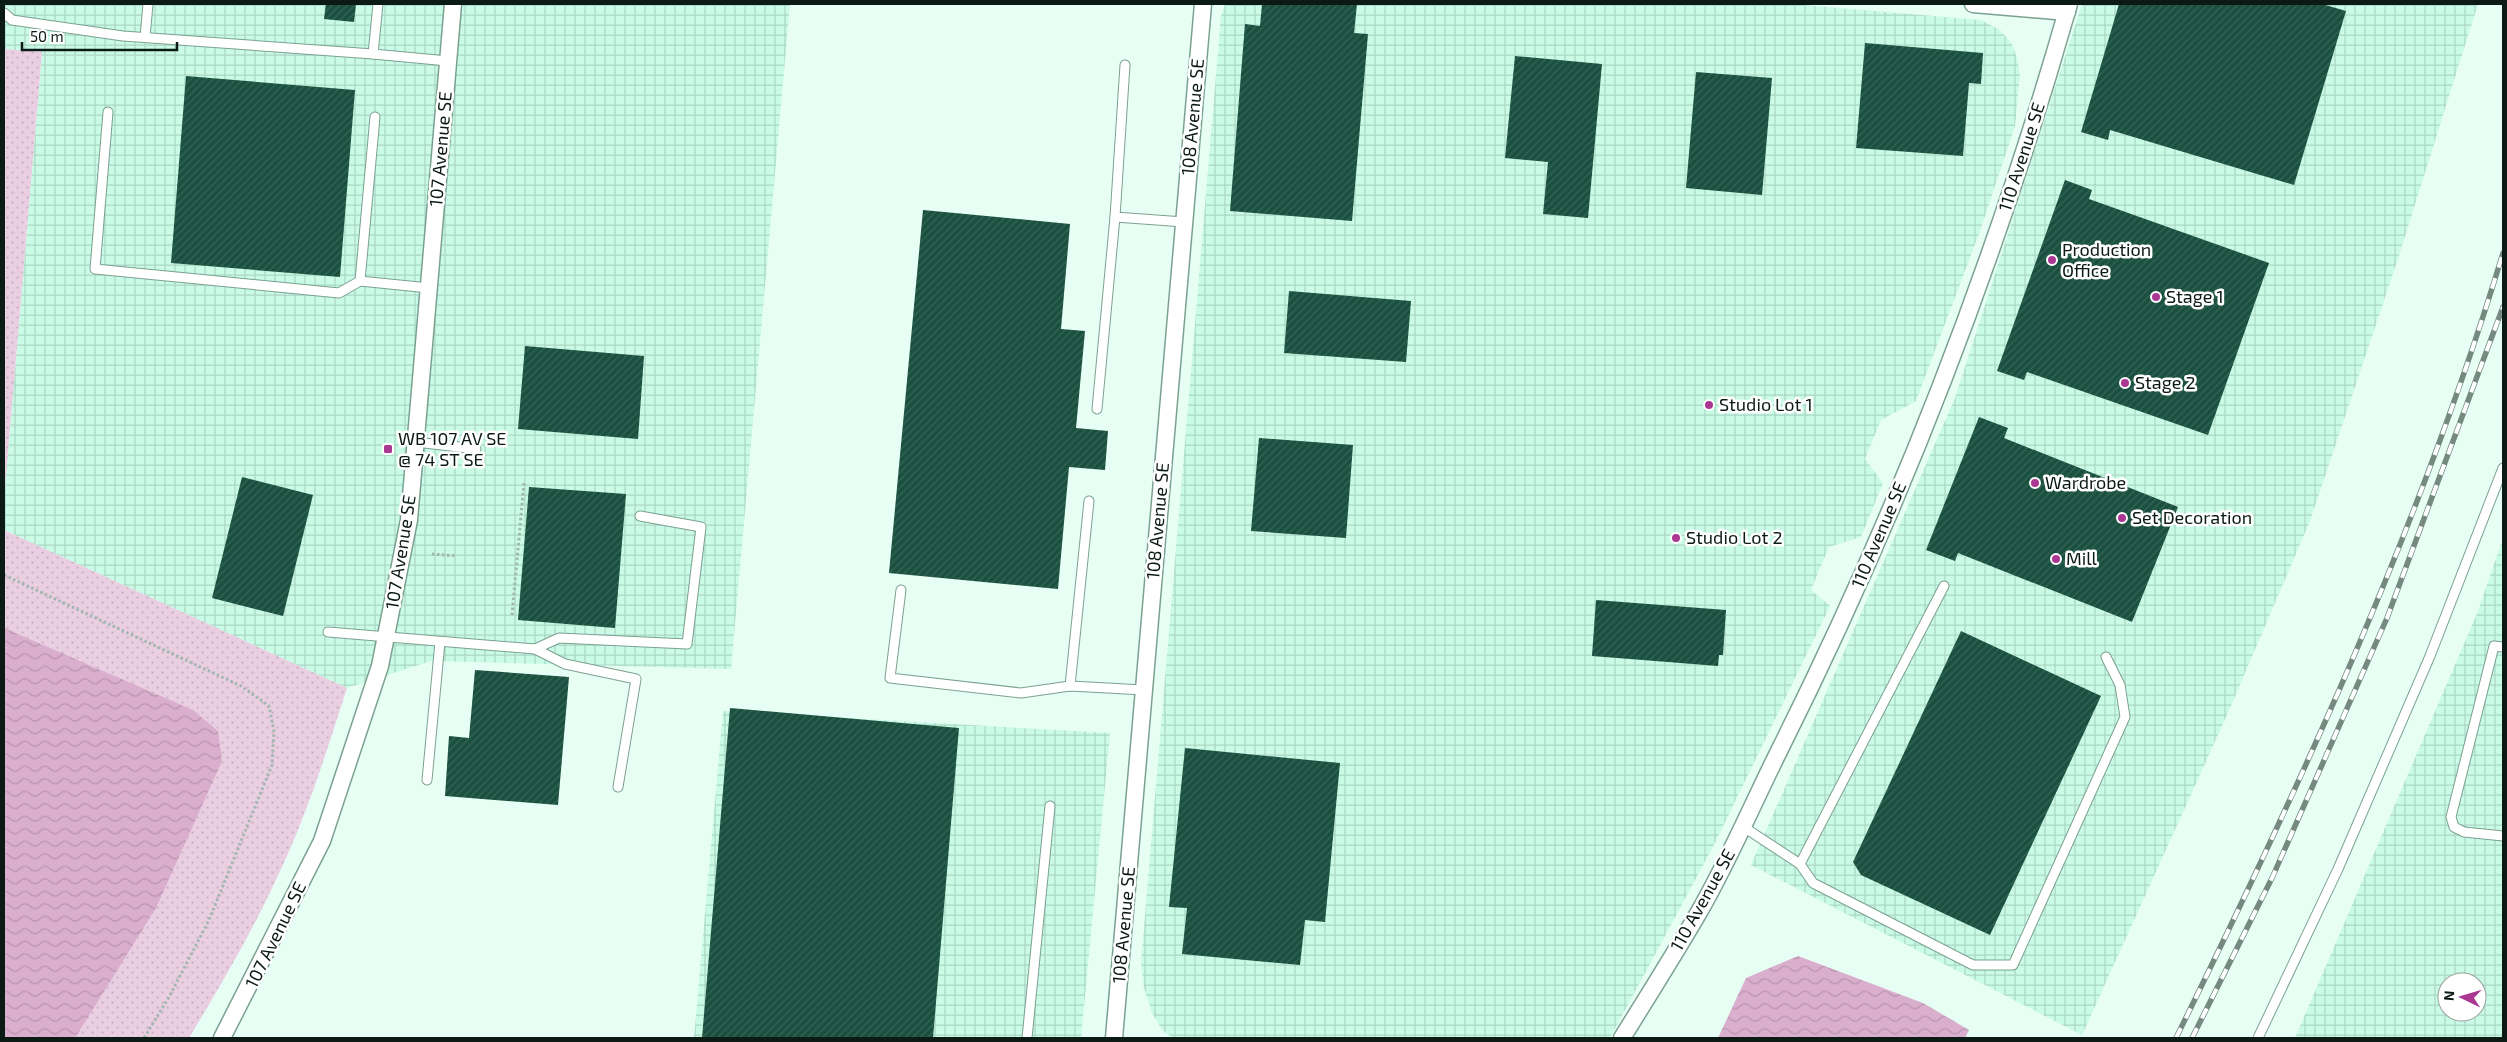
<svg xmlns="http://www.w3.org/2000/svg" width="2507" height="1042" font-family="'Exo 2',sans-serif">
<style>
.industrial{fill:url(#industrial-grid);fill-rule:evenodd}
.green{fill:url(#green-dots)}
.water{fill:url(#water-waves)}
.building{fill:url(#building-hatch)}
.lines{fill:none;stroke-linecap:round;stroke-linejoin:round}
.service-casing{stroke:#7ba192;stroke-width:11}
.minor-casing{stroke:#7ba192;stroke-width:19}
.path{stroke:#a2b7af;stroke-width:3;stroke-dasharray:2.5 2.5;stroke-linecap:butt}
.service{stroke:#fff;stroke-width:9}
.minor{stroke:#fff;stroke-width:16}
.rail-casing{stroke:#758981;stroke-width:5.5}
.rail{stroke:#fff;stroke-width:4;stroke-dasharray:11;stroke-linecap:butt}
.poi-dot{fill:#aa3792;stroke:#fff;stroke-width:2}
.labels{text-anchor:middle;stroke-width:5;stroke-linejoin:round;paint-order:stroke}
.street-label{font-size:18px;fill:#0b1a15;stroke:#fff}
.poi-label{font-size:18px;fill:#0b1a15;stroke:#fff;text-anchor:start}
</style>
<defs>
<pattern id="industrial-grid" width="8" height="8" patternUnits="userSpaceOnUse" patternTransform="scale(1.25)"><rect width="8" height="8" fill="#c9fbe7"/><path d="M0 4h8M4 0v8" fill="none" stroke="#abd7c5"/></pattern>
<pattern id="green-dots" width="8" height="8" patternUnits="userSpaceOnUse" patternTransform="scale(1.25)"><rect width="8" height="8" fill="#eacfe2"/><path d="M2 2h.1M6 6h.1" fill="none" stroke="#c7b1c1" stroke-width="1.8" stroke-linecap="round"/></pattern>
<pattern id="water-waves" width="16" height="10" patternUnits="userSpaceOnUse" patternTransform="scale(1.25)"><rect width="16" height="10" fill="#daaecd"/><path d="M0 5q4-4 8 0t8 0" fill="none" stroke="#ba95af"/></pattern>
<pattern id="building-hatch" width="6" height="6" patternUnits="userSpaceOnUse" patternTransform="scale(1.25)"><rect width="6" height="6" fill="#19503f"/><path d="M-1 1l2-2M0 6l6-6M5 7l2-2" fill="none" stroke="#386557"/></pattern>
</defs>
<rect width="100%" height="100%" fill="#e6fef4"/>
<g class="industrial">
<polygon points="4,4 790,4 731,669 431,661 347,688 4,530 4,500 42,52 4,49"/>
<polygon points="1225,4 1792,4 1981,20 2000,30 2012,44 2017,58 2020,73 2015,126 1980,231 1916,401 1881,420 1865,459 1883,483 1861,537 1829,547 1811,590 1830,606 1715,843 1610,1038 1173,1038 1163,1031 1152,1013 1144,988 1141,963 1221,16"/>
<polygon points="2082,4 2478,4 2396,265 2310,521 2227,715 2082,1035 1751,865 1955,398"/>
<path d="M 2503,538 L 2503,1038 L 2295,1038 L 2478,611 ZM 2447,982 L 2477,982 L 2477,1012 L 2447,1012 Z"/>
<polygon points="723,711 1110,733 1081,1038 694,1038"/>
</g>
<g class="green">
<polygon points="4,49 42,52 4,500"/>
<path d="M 4,530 L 347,688 C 327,750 308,812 280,871 C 254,929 222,983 189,1038 L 4,1038 Z"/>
</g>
<g class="water">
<polygon points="4,628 193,710 218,731 222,761 156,908 75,1038 4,1038"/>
<polygon points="1798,956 1923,1003 1969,1030 1965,1038 1718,1038 1746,978"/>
</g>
<g class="building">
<polygon points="326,4 356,4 354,22 324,19"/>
<polygon points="1262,4 1357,4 1354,33 1368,34 1352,221 1230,211 1245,24 1260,26"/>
<polygon points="2119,4 2322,4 2346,11 2294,185 2110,130 2108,140 2081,132"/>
<polygon points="1865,43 1983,53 1981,84 1969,83 1963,156 1856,148"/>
<polygon points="1515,56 1602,64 1588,218 1543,214 1548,162 1505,158"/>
<polygon points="1696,72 1772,78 1762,195 1686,188"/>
<polygon points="186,76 355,90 340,277 171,263"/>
<polygon points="2065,180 2092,190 2089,199 2269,263 2208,435 2027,372 2024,380 1997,371"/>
<polygon points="923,210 1070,224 1061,329 1085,331 1076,428 1108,431 1105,470 1069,467 1058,589 889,573"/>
<polygon points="1289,291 1411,301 1406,362 1284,353"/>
<polygon points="525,346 644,356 638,439 518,429"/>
<polygon points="1979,417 2008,428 2004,438 2178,507 2132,622 1958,553 1955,561 1926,550"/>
<polygon points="1259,438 1353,445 1346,538 1251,531"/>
<polygon points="242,477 313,495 283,616 212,598"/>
<polygon points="529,487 626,494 615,628 518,620"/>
<polygon points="1596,600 1726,610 1723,655 1719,655 1718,666 1592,656"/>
<polygon points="1961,631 2101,696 1990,935 1861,875 1853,862"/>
<polygon points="475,670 569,677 558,805 445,796 449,736 469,738"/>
<polygon points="730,708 959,728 933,1038 702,1038"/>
<polygon points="1185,748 1340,763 1325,922 1305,920 1300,965 1182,954 1187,908 1169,907"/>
</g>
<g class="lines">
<defs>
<g id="service">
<polyline points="378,4 373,54 448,61"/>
<polyline points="4,13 12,20 123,36 373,54"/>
<polyline points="145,37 148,4"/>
<polyline points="1125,65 1115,217 1184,222"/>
<polyline points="108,112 95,269 339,293 360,281"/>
<polyline points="375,117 360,281 429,288"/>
<polyline points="1097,409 1115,217"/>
<polyline points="416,442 476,449"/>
<polyline points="901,590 890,678 1021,693 1070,686 1144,690"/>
<polyline points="328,632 535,649 559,638 687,644 701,527 640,516"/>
<polyline points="2503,647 2494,646 2451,817 2454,827 2464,832 2503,836"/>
<polyline points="535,649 565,664 636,679 618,787"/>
<polyline points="1070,686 1089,501"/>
<polyline points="427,780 440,642"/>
<polyline points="1742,826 1800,864 1944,586"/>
<polyline points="1800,864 1813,883 1973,965 2013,965 2125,717 2120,685 2106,657"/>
<polyline points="1027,1038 1050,806"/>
<polyline points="2258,1038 2338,869 2430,656 2503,468"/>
</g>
<g id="minor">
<polyline points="1973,4 2067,12"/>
<polyline points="222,1038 322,841 380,666 409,520 453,4"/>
<polyline points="1114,1038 1203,4"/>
<path d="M 1622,1038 C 1648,996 1674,955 1699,912 C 1729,860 1753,803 1780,749 C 1899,511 1996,260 2069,4"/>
</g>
</defs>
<use href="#service" class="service-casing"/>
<use href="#minor" class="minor-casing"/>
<g class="path">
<polyline points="432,554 457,556"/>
<polyline points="4,575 241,686 269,706 274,731 272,765 209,920 169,997 144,1038"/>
<polyline points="512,615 524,483"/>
</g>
<use href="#service" class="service"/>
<use href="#minor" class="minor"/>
<defs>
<g id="rail">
<path d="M 2176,1038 C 2301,784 2421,524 2503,253"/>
<polyline points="2192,1038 2272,878 2387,618 2503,307"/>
</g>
</defs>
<use href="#rail" class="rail-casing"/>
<use href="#rail" class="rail"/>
</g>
<g class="poi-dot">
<circle cx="2052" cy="260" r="5"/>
<circle cx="2156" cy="297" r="5"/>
<circle cx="2125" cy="383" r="5"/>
<circle cx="1709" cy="405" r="5"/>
<rect x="383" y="444" width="10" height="10" rx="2.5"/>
<circle cx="2035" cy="483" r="5"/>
<circle cx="2122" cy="518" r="5"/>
<circle cx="1676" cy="538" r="5"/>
<circle cx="2056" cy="559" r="5"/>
</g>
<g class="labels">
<g class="street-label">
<text transform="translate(1193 117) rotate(-85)" y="6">108 Avenue SE</text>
<text transform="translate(441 149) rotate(-85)" y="6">107 Avenue SE</text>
<text transform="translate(2022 157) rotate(-72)" y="6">110 Avenue SE</text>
<text transform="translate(1158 521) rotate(-85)" y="6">108 Avenue SE</text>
<text transform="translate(1879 535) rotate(-67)" y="6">110 Avenue SE</text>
<text transform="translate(401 552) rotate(-81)" y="6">107 Avenue SE</text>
<text transform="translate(1703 900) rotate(-61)" y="6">110 Avenue SE</text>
<text transform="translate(1124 925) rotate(-85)" y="6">108 Avenue SE</text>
<text transform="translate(276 935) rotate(-64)" y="6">107 Avenue SE</text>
</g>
<g class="poi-label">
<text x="2062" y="256">Production<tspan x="2062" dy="21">Office</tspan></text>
<text x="2166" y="303">Stage 1</text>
<text x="2135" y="389">Stage 2</text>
<text x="1719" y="411">Studio Lot 1</text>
<text x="398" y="445">WB 107 AV SE<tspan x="398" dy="21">@ 74 ST SE</tspan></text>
<text x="2045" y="489">Wardrobe</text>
<text x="2132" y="524">Set Decoration</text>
<text x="1686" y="544">Studio Lot 2</text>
<text x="2066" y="565">Mill</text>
</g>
</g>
<rect width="2507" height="1042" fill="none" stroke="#0b1a15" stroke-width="10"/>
<g transform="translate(2462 997) rotate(275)"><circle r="24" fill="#ffffff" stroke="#9da3a1"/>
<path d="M0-4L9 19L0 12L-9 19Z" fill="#aa3792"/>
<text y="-8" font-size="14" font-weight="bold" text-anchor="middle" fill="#0b1a15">N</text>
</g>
<path d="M22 42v8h155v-8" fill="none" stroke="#0b1a15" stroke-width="2.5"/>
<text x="30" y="42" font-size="15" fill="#0b1a15" stroke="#ffffff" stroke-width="4" paint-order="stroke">50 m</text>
</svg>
